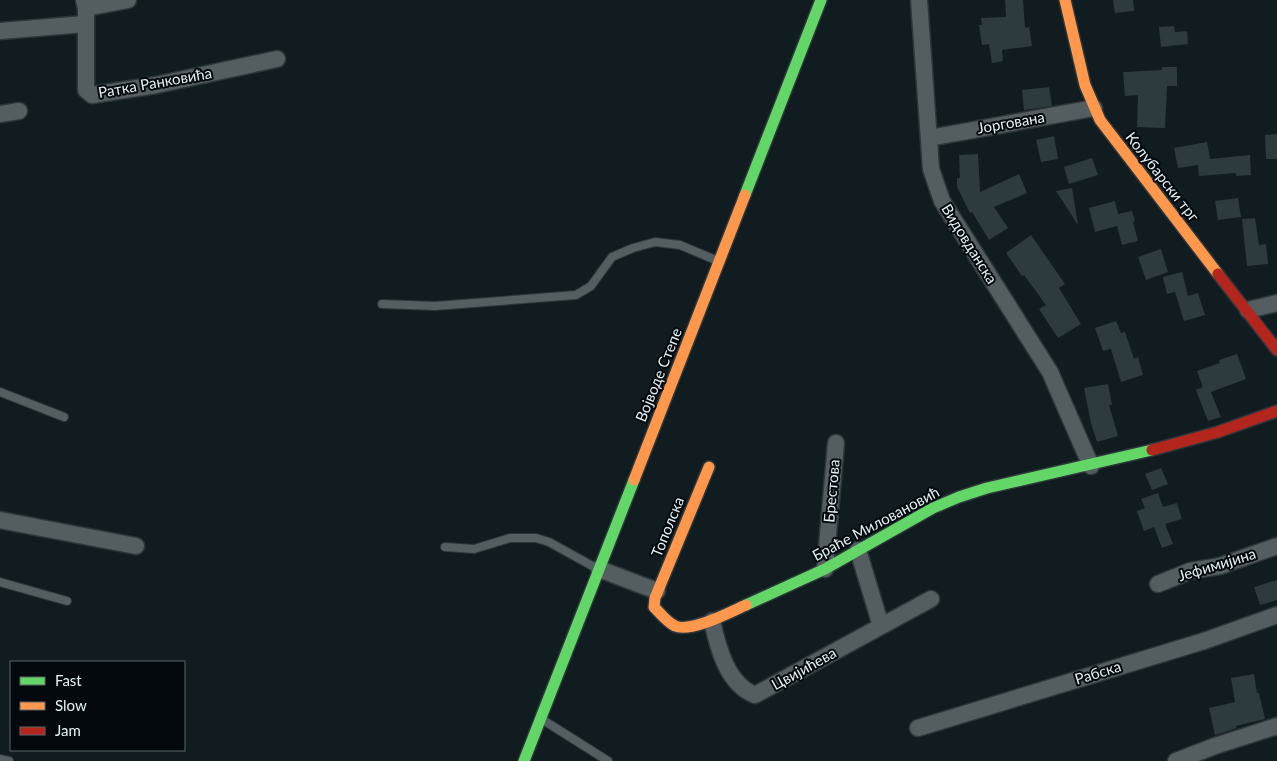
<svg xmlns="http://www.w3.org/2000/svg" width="1277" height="761" font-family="Lato,sans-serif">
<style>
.building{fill:#2d3a3e}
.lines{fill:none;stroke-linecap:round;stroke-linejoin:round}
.lane-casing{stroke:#2d3639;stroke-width:10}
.street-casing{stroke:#2d3639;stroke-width:19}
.fast-casing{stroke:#2d3639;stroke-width:14}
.slow-casing{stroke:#2d3639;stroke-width:14}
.jam-casing{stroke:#2d3639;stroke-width:14}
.lane{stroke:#545d60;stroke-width:8}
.street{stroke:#545d60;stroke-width:16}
.fast{stroke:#63d668;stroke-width:11}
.slow{stroke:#ff974d;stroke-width:11}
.jam{stroke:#b3261e;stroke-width:11}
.labels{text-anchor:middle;stroke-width:4;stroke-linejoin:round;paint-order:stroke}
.street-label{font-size:15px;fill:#e5f2f6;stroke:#03090c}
</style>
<rect width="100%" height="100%" fill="#111c21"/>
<g class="building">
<polygon points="1005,0 1023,0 1025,28 1029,27 1032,46 1002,50 1003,61 992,63 989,44 982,45 979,25 982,25 981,18 1006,17"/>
<polygon points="1113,0 1133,0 1134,11 1115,13"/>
<polygon points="1174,26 1175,32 1187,31 1188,44 1161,47 1159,27"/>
<polygon points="1162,67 1177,67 1177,86 1167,86 1165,128 1137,127 1138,95 1125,96 1123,72 1162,70"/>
<polygon points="1049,87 1052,106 1024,110 1022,90"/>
<polygon points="1277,134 1277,159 1266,159 1265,135"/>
<polygon points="1054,136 1058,159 1041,162 1036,140"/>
<polygon points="1207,142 1210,159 1250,155 1251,175 1236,176 1236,173 1199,176 1198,165 1178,168 1174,148"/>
<polygon points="978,154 980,192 1019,174 1027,193 994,207 1008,228 989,240 972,212 970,213 957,187 957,178 960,178 959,155"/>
<polygon points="1092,158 1098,175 1069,184 1064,167"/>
<polygon points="1072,188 1078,225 1056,191"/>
<polygon points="1238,198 1241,217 1218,220 1215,201"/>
<polygon points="1115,201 1118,214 1132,211 1135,221 1133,222 1138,241 1122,245 1117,226 1095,232 1089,208"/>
<polygon points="1255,218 1259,245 1266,244 1268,264 1247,266 1242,219"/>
<polygon points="1031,235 1065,284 1059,288 1081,324 1058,338 1039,309 1046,305 1024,275 1022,276 1006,253"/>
<polygon points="1161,249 1168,272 1146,280 1138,257"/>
<polygon points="1182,272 1188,296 1198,293 1205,315 1184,321 1175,292 1167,294 1163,277"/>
<polygon points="1116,321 1121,333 1125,332 1134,359 1138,357 1143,375 1121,382 1111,349 1103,351 1095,328"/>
<polygon points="1237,354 1246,379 1211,392 1221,417 1208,421 1196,390 1203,387 1197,371 1220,363 1219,360"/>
<polygon points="1108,384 1112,405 1109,405 1118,436 1097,442 1091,423 1084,388"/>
<polygon points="1161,468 1168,484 1152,490 1145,474"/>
<polygon points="1158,493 1163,507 1177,503 1182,519 1165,524 1173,544 1162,548 1154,527 1144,531 1137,511 1145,508 1141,499"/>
<polygon points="1277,580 1277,600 1260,605 1254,587"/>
<polygon points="1254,674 1257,693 1259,693 1265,719 1236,726 1237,728 1215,735 1209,708 1235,702 1231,678"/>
</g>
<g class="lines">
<defs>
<g id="lane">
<polyline points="382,304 435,306 576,295 591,286 612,257 633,248 655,242 680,245 718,261"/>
<polyline points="0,392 64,417"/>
<polyline points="445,547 474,549 510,538 536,538 549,542 596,568"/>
<polyline points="0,582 67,601"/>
<polyline points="543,720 608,761"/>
<polyline points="0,759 9,761"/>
</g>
<g id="street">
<polyline points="84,0 86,8 128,0"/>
<polyline points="919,0 931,169 942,201 1050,372 1091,466"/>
<polyline points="86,8 86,90 92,95 156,85 277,59"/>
<polyline points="0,31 85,24"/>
<polyline points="0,114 19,111"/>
<polyline points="929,138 1094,108"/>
<polyline points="1248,310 1277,303"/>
<polyline points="0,520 136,546"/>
<polyline points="858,550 881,626"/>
<polyline points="599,569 657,591"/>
<polyline points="825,569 836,443"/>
<polyline points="1158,584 1190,571 1220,566 1277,546"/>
<path d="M 712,621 C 718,648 727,684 755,695 L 931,599"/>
<polyline points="918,728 1204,641 1277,615"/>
<polyline points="1176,761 1215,746 1277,726"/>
</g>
<g id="fast">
<polyline points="745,195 821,0"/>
<polyline points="746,605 825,569 933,508 959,497 987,488 1152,450"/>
<polyline points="524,761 634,480"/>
</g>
<g id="slow">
<polyline points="1065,0 1085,85 1100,120 1218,274"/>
<path d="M 709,467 L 655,598 L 654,607 C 660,613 667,622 675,626 C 691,633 730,612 746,605"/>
<polyline points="634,480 745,195"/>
</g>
<g id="jam">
<polyline points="1218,274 1277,350"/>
<polyline points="1152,450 1218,432 1277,411"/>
</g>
</defs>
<use href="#lane" class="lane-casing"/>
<use href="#street" class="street-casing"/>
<use href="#fast" class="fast-casing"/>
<use href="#slow" class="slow-casing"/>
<use href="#jam" class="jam-casing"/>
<use href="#lane" class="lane"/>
<use href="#street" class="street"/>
<use href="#fast" class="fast"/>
<use href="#slow" class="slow"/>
<use href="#jam" class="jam"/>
</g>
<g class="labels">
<g class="street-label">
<text transform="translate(155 83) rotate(-10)" y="5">Ратка Ранковића</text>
<text transform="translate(1011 123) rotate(-10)" y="5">Јоргована</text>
<text transform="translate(1162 177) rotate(52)" y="5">Колубарски трг</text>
<text transform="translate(969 244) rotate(58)" y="5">Видовданска</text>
<text transform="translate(659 375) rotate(-68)" y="5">Војводе Степе</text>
<text transform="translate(832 491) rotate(-85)" y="5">Брестова</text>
<text transform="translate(876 524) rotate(-28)" y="5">Браће Миловановић</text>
<text transform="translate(668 527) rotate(-68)" y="5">Тополска</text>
<text transform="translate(1217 565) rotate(-17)" y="5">Јефимијина</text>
<text transform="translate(804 669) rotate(-29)" y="5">Цвијићева</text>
<text transform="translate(1098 673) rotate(-17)" y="5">Рабска</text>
</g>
</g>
<rect x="10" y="661" width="175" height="90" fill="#03090c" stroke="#5d666a"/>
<rect x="20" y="677" width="25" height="8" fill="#63d668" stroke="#5d666a"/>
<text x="55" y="686" font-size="15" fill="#e5f2f6">Fast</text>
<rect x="20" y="702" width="25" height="8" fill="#ff974d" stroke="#5d666a"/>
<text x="55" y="711" font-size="15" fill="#e5f2f6">Slow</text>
<rect x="20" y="727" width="25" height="8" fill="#b3261e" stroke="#5d666a"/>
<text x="55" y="736" font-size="15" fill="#e5f2f6">Jam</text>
</svg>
